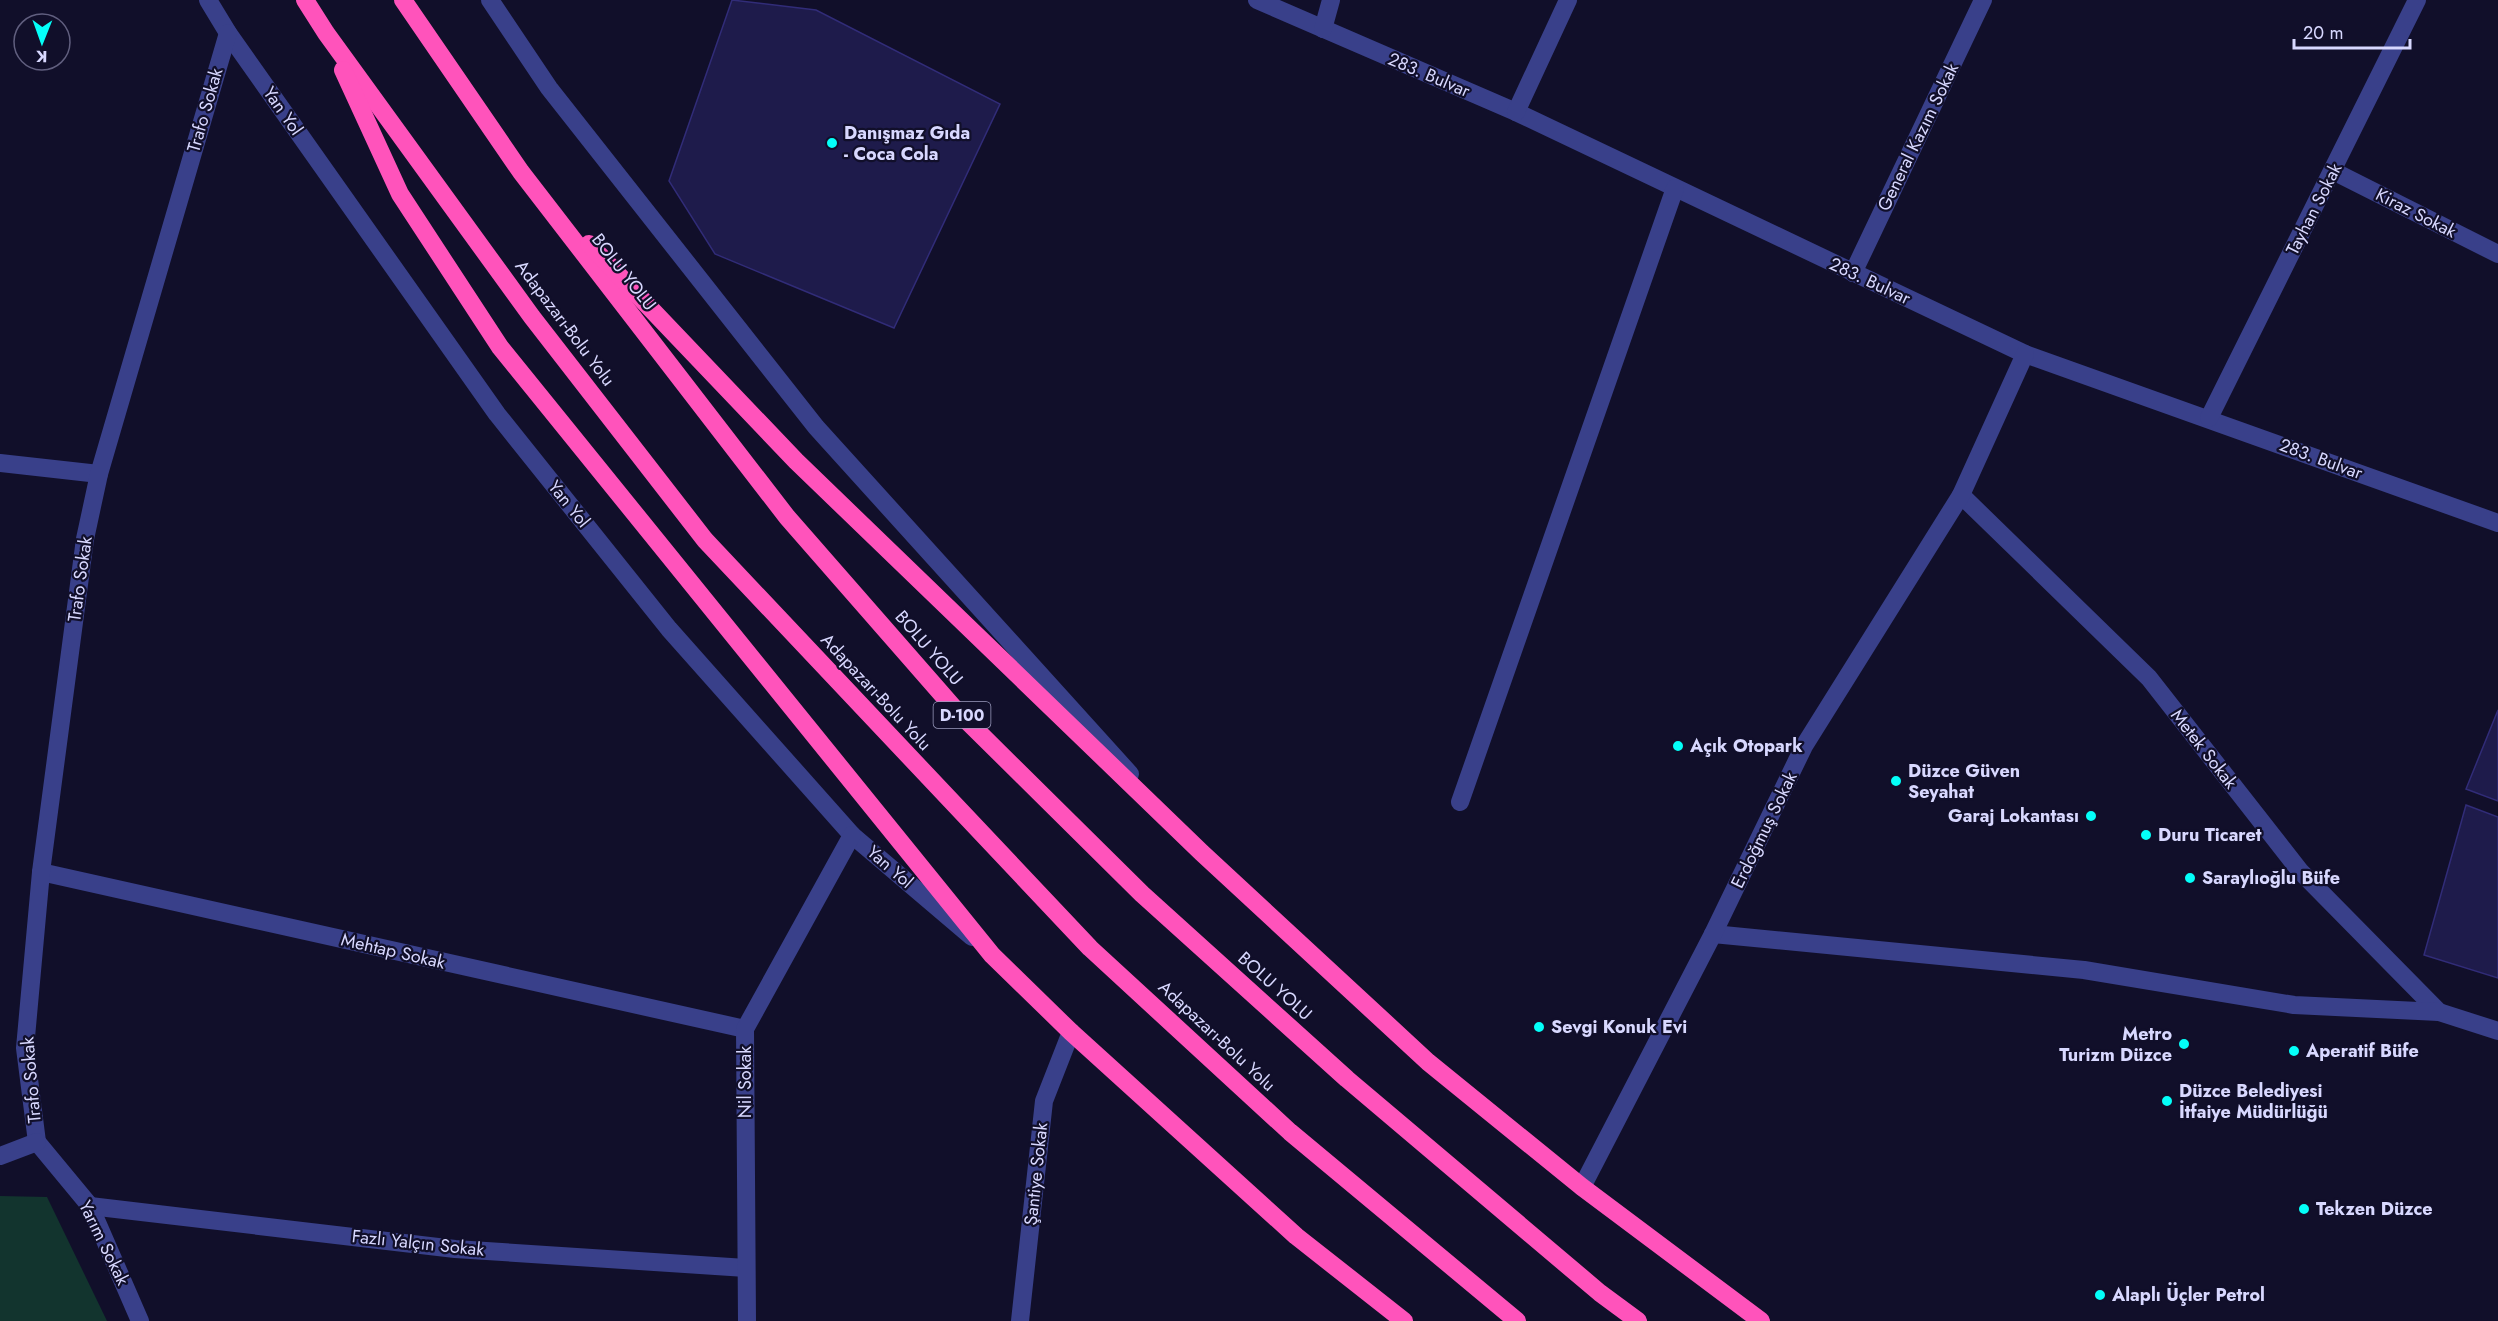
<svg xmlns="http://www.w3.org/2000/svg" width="2498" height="1321" font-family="Jost,sans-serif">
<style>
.green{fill:#12342e}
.building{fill:#1e1b4b;stroke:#312c78;stroke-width:1.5}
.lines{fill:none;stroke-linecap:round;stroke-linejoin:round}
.minor{stroke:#39408a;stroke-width:18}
.highway{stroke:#ff53bb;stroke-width:18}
.poi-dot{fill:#04fff9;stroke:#110f2a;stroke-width:2}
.labels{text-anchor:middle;stroke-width:4.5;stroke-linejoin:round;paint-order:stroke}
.shield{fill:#110f2a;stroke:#9c9cbf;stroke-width:1.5}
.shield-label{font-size:16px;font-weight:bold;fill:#d8d8ff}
.street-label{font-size:18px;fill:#d8d8ff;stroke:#110f2a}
.poi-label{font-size:18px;font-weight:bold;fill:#d8d8ff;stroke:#110f2a;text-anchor:start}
</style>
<rect width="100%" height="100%" fill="#110f2a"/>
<polygon class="green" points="0,1196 47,1197 107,1321 0,1321"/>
<g class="building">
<polygon points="732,0 816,10 1000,104 894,328 715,254 669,181"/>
<polygon points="2498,710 2498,801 2466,789"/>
<polygon points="2466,805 2498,817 2498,978 2424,955"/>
</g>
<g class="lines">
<g class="minor">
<polyline points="208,0 228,33 497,414 669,629 852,835 972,937"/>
<polyline points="490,0 549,88 816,427 1130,774"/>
<polyline points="1257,0 1516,112 2025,354 2498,523"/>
<polyline points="1323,29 1331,0"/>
<polyline points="1516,112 1568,0"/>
<polyline points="2333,171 2498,254"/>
<polyline points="1853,273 1983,0"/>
<polyline points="2209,418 2417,0"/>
<polyline points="0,463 99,474"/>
<polyline points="1961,495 2149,678 2300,871 2439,1012"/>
<polyline points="1460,802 1675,188"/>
<polyline points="41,872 745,1029"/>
<polyline points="1713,934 2084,970 2294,1005 2439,1012 2498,1031"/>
<polyline points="37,1142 25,1048 41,872 85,539 99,474 228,33"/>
<polyline points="37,1142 90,1206 140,1321"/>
<polyline points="0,1156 37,1142"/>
<polyline points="1582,1187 1713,934 1804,746 1961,495 2025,354"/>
<polyline points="90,1206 455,1249 746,1268"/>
<polyline points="747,1321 745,1029 852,835"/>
<polyline points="1020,1321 1044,1101 1071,1032"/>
</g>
<g class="highway">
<polyline points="305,0 326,33 532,317 705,540 1090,948 1290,1132 1517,1321"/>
<polyline points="403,0 521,172 787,517 954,708 1142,894 1347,1079 1600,1293 1638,1321"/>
<polyline points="343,70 400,194 500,347 992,955 1071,1032 1296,1236 1404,1321"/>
<polyline points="589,244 796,461 1202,853 1428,1062 1582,1187 1761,1321"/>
</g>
</g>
<g class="poi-dot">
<circle cx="832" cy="143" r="6"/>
<circle cx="1678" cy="746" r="6"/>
<circle cx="1896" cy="781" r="6"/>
<circle cx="2091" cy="816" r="6"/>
<circle cx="2146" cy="835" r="6"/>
<circle cx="2190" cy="878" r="6"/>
<circle cx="1539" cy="1027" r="6"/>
<circle cx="2184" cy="1044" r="6"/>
<circle cx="2294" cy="1051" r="6"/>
<circle cx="2167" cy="1101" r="6"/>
<circle cx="2304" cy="1209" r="6"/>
<circle cx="2100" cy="1295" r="6"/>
</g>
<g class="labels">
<rect class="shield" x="933.5" y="702" width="57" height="26" rx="4.5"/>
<g class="shield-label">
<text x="962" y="721">D-100</text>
</g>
<g class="street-label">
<text transform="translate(1429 75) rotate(23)" y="6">283. Bulvar</text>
<text transform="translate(205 110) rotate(-74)" y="6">Trafo Sokak</text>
<text transform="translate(283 111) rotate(55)" y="6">Yan Yol</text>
<text transform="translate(1918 137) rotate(-64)" y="6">General Kazım Sokak</text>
<text transform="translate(2314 209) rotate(-63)" y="6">Tayhan Sokak</text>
<text transform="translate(2416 213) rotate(27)" y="6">Kiraz Sokak</text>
<text transform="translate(624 272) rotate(52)" y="6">BOLU YOLU</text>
<text transform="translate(1870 281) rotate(25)" y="6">283. Bulvar</text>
<text transform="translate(565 323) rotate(53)" y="6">Adapazarı-Bolu Yolu</text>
<text transform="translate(2321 459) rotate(20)" y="6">283. Bulvar</text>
<text transform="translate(569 504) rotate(51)" y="6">Yan Yol</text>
<text transform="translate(80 579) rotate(-82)" y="6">Trafo Sokak</text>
<text transform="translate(929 648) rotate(49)" y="6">BOLU YOLU</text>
<text transform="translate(876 692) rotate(47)" y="6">Adapazarı-Bolu Yolu</text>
<text transform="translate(2204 749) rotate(52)" y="6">Metek Sokak</text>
<text transform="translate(1764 830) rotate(-64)" y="6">Erdoğmuş Sokak</text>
<text transform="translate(890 867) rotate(41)" y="6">Yan Yol</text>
<text transform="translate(393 951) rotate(13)" y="6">Mehtap Sokak</text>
<text transform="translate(1275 986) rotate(42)" y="6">BOLU YOLU</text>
<text transform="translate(1217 1036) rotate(43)" y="6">Adapazarı-Bolu Yolu</text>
<text transform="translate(31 1080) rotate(-95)" y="6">Trafo Sokak</text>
<text transform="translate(745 1082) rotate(-90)" y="6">Nil Sokak</text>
<text transform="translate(1036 1174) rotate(-84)" y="6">Şantiye Sokak</text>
<text transform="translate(104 1243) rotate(64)" y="6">Yarım Sokak</text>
<text transform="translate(418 1243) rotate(6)" y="6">Fazlı Yalçın Sokak</text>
</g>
<g class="poi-label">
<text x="844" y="139">Danışmaz Gıda<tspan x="844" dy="21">- Coca Cola</tspan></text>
<text x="1690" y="752">Açık Otopark</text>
<text x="1908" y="777">Düzce Güven<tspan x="1908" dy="21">Seyahat</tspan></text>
<text x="2079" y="822" text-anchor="end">Garaj Lokantası</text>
<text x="2158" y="841">Duru Ticaret</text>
<text x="2202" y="884">Saraylıoğlu Büfe</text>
<text x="1551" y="1033">Sevgi Konuk Evi</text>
<text x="2172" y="1040" text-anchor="end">Metro<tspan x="2172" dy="21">Turizm Düzce</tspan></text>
<text x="2306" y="1057">Aperatif Büfe</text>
<text x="2179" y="1097">Düzce Belediyesi<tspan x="2179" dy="21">İtfaiye Müdürlüğü</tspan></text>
<text x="2316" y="1215">Tekzen Düzce</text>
<text x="2112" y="1301">Alaplı Üçler Petrol</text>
</g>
</g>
<g transform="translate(42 42) rotate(181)"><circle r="28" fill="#110f2a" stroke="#615f7f" stroke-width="1.5"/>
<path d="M0-4.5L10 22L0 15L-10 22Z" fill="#04fff9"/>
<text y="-9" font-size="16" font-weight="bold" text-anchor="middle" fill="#d8d8ff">K</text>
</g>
<path d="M2294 39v9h116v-9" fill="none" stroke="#d8d8ff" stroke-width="3"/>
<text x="2303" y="39" font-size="18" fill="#d8d8ff" stroke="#110f2a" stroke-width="4.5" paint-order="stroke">20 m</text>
</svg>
